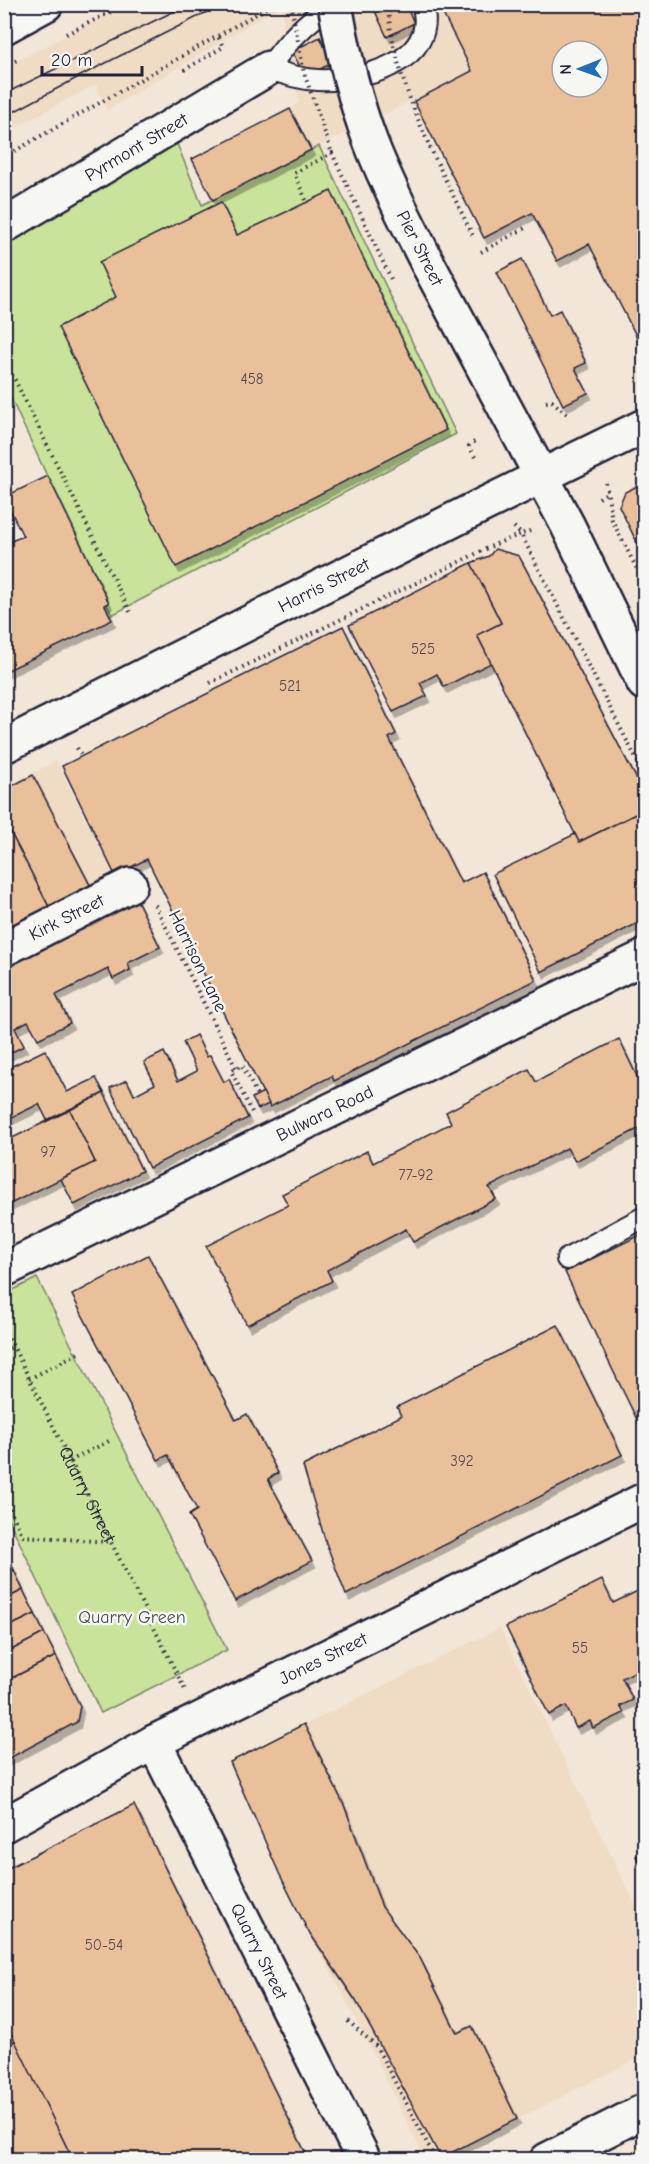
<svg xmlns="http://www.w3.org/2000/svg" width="649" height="2164" font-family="'Comic Neue',sans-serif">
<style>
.built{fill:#f0dbc5}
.green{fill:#c9e39a;stroke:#76826a;stroke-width:1.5}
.building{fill:#eac09a;stroke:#22223b;stroke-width:1.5;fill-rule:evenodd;filter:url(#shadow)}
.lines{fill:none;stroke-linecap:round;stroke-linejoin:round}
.lane-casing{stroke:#22223b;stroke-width:24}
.street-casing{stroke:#22223b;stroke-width:38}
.secondary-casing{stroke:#22223b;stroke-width:38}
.primary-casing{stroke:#22223b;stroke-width:38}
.path{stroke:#22223b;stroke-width:4;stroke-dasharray:1.5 4.5;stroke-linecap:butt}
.lane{stroke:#f6f6f2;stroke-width:20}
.street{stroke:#f6f6f2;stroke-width:33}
.secondary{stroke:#f6f6f2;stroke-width:33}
.primary{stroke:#f6f6f2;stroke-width:33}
.tram{stroke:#22223b;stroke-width:1.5}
.secondary-bridge-casing{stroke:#22223b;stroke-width:38;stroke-linecap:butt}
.path-bridge{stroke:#22223b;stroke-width:4;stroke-dasharray:1.5 4.5;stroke-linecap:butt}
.secondary-bridge{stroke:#f6f6f2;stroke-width:33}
.labels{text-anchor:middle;stroke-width:5;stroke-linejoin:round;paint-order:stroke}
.number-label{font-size:15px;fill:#544a53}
.street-label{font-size:18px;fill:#22223b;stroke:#f6f6f2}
.park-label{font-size:18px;fill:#4c5253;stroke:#f6f6f2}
</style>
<defs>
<filter id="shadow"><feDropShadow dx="3.5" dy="6" stdDeviation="0" flood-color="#0004"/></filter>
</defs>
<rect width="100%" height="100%" fill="#f2e6d8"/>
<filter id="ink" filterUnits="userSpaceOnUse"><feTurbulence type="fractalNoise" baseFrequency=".0167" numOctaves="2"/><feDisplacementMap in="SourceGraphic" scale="12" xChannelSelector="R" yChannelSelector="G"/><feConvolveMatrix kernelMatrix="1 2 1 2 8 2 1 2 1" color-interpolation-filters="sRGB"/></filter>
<g filter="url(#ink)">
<g class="built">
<polygon points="125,5 282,5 107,110 96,84 5,133 5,67"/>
<polygon points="283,5 438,5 472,71 311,150 290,109 300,102 291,77 283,46"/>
<polygon points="56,761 116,879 5,936 5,787"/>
<polygon points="500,1628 644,1923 644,2055 439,2159 425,2159 367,2041 279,1873 230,1762"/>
</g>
<g class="green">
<polygon points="175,139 202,205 319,146 456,434 112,615 5,386 4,246"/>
<polygon points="37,1278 227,1650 101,1713 5,1512 5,1294"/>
</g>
<g class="building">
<polygon points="388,4 405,4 414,23 387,37 375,11"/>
<path d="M 438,4 L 644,4 L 644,346 L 642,347 L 589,244 L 557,261 L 532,213 L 484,238 L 414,101 L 472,71 ZM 562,51 L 598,51 L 598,87 L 562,87 Z"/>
<polygon points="320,37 332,63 305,77 292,51"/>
<polygon points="290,109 311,150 213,200 192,159"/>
<polygon points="331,191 446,430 176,567 58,327 116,297 99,262 221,202 237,235"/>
<polygon points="522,259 550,315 560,310 586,363 575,368 588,393 563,405 497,272"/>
<polygon points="48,476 109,603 105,605 112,620 4,672 4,544 23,536 4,497"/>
<polygon points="644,483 644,557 619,506 625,492"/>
<polygon points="495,549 519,556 644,793 644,810 579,842 477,635 501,623 471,563 489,556"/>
<polygon points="471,563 501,623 477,635 491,663 444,687 437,674 420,683 427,696 393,712 349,625"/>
<polygon points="343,626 396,734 389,738 461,883 483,872 536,980 334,1081 332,1076 270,1107 147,859 115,875 62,766"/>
<polygon points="33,775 91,887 49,907 4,820 4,790"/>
<polygon points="644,810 644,920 541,972 493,874 575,834 579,842"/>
<polygon points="4,820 49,907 6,928 4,925"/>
<polygon points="135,896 160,947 128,963 130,970 113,979 108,969 56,995 70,1023 38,1039 28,1021 15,1028 24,1046 8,1054 4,1048 4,962"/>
<polygon points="196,1035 207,1057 210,1055 224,1082 229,1079 248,1118 149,1168 110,1088 127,1080 134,1095 155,1084 144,1062 164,1052 178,1081 197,1071 183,1042"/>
<polygon points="619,1039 644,1091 644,1126 575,1161 567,1148 489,1187 496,1199 413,1242 406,1229 327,1270 332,1281 247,1325 206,1246 288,1205 282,1194 367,1151 373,1163 451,1123 446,1112 529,1069 536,1082"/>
<polygon points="45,1050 67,1092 96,1078 104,1093 47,1120 39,1104 4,1121 4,1070"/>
<polygon points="263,1092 269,1104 258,1109 252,1098"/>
<polygon points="104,1093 142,1171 74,1205 61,1179 95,1162 70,1110"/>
<polygon points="70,1110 95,1162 4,1207 4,1142"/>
<polygon points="644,1233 644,1434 565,1272"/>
<polygon points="148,1255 236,1420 247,1414 278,1473 268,1479 312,1561 235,1601 189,1515 197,1510 168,1455 158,1460 72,1295"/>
<polygon points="558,1325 622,1455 346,1595 326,1543 303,1466 401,1416 397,1407"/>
<polygon points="4,1551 14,1570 4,1575"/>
<polygon points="14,1570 23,1590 4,1600 4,1575"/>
<polygon points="602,1580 613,1603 644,1588 644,1675 642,1676 640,1669 622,1678 633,1700 620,1706 624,1713 593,1728 590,1721 576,1728 566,1706 549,1715 506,1627"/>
<polygon points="23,1590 35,1614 4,1629 4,1600"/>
<polygon points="35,1614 44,1633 4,1654 4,1629"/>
<polygon points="44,1633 56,1656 4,1682 4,1654"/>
<polygon points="56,1656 80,1706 77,1722 4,1761 4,1682"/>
<polygon points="304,1724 344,1805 382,1907 420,1958 457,2033 472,2026 517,2119 441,2158 356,2001 307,1929 279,1873 230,1762"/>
<polygon points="134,1805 309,2160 73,2160 4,2020 4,1870"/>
<polygon points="644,1851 644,1874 636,1856"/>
<polygon points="4,2020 15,2041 4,2046"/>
<polygon points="15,2041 73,2160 4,2160 4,2046"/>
</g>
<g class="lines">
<defs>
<g id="lane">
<path d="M 333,4 C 306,22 286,42 269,68 C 285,75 300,79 318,80 C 360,82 441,62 422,4"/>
<polyline points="567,1259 644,1217"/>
</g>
<g id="street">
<path id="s2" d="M 4,226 L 269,68"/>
<path id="s3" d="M 4,949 L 130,885"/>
<path id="s4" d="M 4,1270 L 644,957"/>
<path id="s5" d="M 154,1742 L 364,2160"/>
<path id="s6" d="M 4,1825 L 154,1742 L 644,1500"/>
</g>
<g id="secondary">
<polyline points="4,27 46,4"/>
<polyline points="428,264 568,526 644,683"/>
</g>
<g id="primary">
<path id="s7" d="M 4,746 L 483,505 L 644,426"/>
<polyline points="547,2160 644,2111"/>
</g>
</defs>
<use href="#lane" class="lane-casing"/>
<use href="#street" class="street-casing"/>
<use href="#secondary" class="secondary-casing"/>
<use href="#primary" class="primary-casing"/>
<g class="path">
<polyline points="66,34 127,4"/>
<polyline points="4,66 17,60"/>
<polyline points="184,70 223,47 218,36"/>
<polyline points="4,157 274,4"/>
<polyline points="306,200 294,173 332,153 391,279"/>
<polyline points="481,252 525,228"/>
<polyline points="4,358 132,616"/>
<polyline points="546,402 552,401 568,415"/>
<polyline points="475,457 469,446 478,439"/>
<polyline points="606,483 612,520 644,583"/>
<polyline points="599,498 608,492"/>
<polyline points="514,527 521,534 533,530"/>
<polyline points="210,683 496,544 521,534 644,774"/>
<polyline points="77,748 81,756"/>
<polyline points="4,784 12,780"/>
<polyline points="155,905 236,1068"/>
<polyline points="252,1112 231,1071 242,1065 257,1095"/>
<path id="s1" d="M 4,1328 L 185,1690"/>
<polyline points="4,1351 13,1347"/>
<polyline points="29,1379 78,1353"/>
<polyline points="70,1461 111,1440"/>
<polyline points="4,1498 23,1536 109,1542"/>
<polyline points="348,2021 376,2046 436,2160"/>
</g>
<use href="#lane" class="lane"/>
<use href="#street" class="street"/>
<use href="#secondary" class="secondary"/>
<use href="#primary" class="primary"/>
<g class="tram">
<polyline points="4,94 189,4"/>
<polyline points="4,117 88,72 223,4"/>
</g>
<defs>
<path id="secondary-bridge" d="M 335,4 C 343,51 354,99 371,143 C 387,185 408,224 428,264"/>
</defs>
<use href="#secondary-bridge" class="secondary-bridge-casing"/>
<g class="path-bridge">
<polyline points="291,4 304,73 332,153"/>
<path d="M 387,4 C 389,17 390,29 393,41 C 406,106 445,178 474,238"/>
</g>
<use href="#secondary-bridge" class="secondary-bridge"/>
</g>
</g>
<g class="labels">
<g class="number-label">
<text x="252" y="384">458</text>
<text x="423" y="654">525</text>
<text x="290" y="691">521</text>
<text x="48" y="1157">97</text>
<text x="416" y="1180">77-92</text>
<text x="462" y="1466">392</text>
<text x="580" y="1653">55</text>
<text x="104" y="1950">50-54</text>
</g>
<g class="street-label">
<text dy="6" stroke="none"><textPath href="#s2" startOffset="154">Pyrmont Street</textPath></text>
<text transform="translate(420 248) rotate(63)" y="6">Pier Street</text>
<text dy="6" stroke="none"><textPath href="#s7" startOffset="358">Harris Street</textPath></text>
<text dy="6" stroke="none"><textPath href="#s3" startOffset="70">Kirk Street</textPath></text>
<text transform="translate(198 961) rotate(64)" y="6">Harrison Lane</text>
<text dy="6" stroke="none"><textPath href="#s4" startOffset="357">Bulwara Road</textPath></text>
<text dy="6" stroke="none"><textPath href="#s1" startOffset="186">Quarry Street</textPath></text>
<text dy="6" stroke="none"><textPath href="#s6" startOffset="360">Jones Street</textPath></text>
<text dy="6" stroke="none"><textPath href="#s5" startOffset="234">Quarry Street</textPath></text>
</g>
<g class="park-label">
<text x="132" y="1623">Quarry Green</text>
</g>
</g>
<rect width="649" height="2164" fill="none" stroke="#f6f6f2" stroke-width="24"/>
<rect x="12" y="12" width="625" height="2140" fill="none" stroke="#22223b" stroke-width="2" filter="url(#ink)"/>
<g transform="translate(580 69) rotate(269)"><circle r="28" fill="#f6f6f2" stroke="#a1a1a9" stroke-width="1.5"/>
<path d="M0-4.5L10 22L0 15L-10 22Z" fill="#1f6fb2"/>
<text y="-9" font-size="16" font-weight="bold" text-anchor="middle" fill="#22223b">N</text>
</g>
<path d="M42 66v9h100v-9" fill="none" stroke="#22223b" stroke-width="3"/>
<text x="51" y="66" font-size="18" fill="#22223b" stroke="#f6f6f2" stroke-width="4.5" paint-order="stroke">20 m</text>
</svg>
